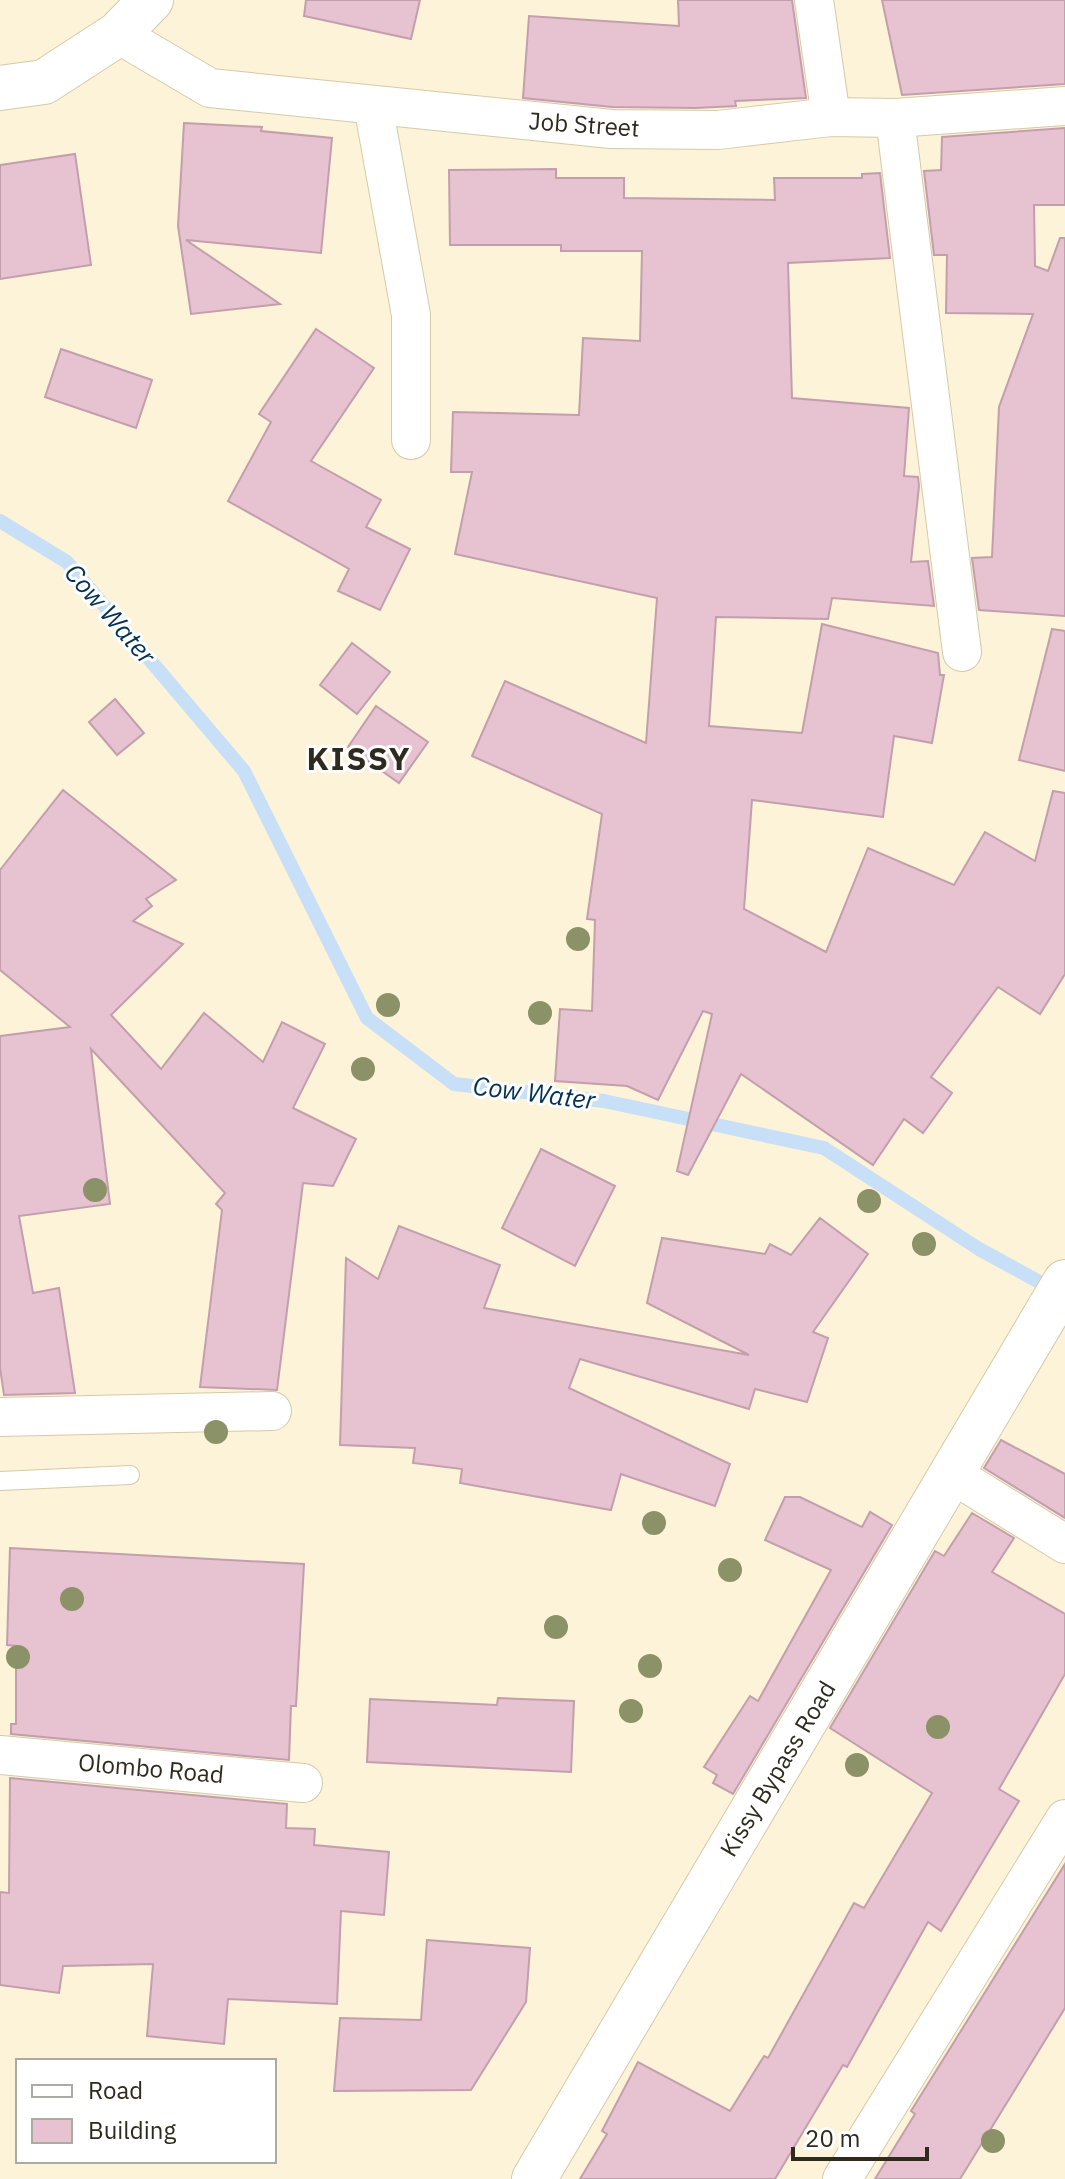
<svg xmlns="http://www.w3.org/2000/svg" width="1065" height="2179" font-family="'IBM Plex Sans',sans-serif">
<style>
.lines{fill:none;stroke-linecap:round;stroke-linejoin:round}
.stream{stroke:#c7dff7;stroke-width:14}
.building{fill:#e7c2d0;stroke:#c39fad;stroke-width:2}
.lane-casing{stroke:#d5c9a8;stroke-width:20}
.street-casing{stroke:#d5c9a8;stroke-width:40}
.secondary-casing{stroke:#d5c9a8;stroke-width:46}
.lane{stroke:#fff;stroke-width:18}
.street{stroke:#fff;stroke-width:38}
.secondary{stroke:#fff;stroke-width:44}
.tree{fill:#8b9267}
.labels{text-anchor:middle;stroke-width:6;stroke-linejoin:round;paint-order:stroke}
.street-label{font-size:24px;fill:#2e2a1d;stroke:#fff}
.water-label{font-size:26px;font-style:italic;fill:#023156;stroke:#fff}
.district-label{font-size:32px;font-weight:bold;letter-spacing:2px;fill:#2e2a1d;stroke:#fff}
</style>
<rect width="100%" height="100%" fill="#fdf3d8"/>
<g class="lines">
<polyline class="stream" points="0,521 67,562 244,771 367,1018 454,1084 604,1101 824,1148 979,1249 1054,1290"/>
</g>
<g class="building">
<polygon points="306,0 420,0 411,39 304,16"/>
<polygon points="678,0 792,0 806,98 735,101 736,106 696,108 612,107 523,98 529,16 679,26"/>
<polygon points="882,0 1065,0 1065,84 902,95"/>
<polygon points="184,123 262,127 261,131 332,138 321,253 186,240 280,304 191,314 178,226"/>
<polygon points="1065,128 1065,205 1034,205 1035,266 1048,271 1060,238 1065,238 1065,616 979,610 972,558 992,557 999,407 1033,314 946,313 947,255 934,255 924,171 941,170 942,137"/>
<polygon points="75,154 91,265 0,279 0,165"/>
<polygon points="556,169 556,178 624,178 624,198 775,200 774,178 862,178 862,174 880,173 890,258 788,263 792,398 909,408 904,476 918,477 919,486 911,562 928,561 934,606 832,598 828,619 716,617 709,726 802,733 822,624 938,653 940,675 944,675 932,743 894,736 883,817 752,800 744,909 826,952 868,848 954,885 985,832 1035,861 1053,791 1065,793 1065,974 1040,1014 998,987 931,1077 952,1093 923,1133 904,1119 873,1165 741,1074 688,1175 677,1171 712,1014 703,1011 658,1100 627,1086 555,1081 560,1009 592,1011 595,920 587,919 602,814 472,756 505,681 646,743 657,598 455,554 472,472 451,472 453,412 579,415 583,338 640,341 642,251 561,251 561,245 450,245 449,170"/>
<polygon points="316,329 374,368 311,461 381,500 366,527 410,549 380,610 338,591 349,569 228,501 271,422 259,414"/>
<polygon points="61,349 152,380 136,428 45,397"/>
<polygon points="1052,629 1065,631 1065,771 1019,760"/>
<polygon points="352,643 390,672 357,714 320,685"/>
<polygon points="115,699 144,733 117,755 89,722"/>
<polygon points="376,706 428,742 399,783 348,747"/>
<polygon points="63,790 176,880 146,899 152,906 133,921 183,944 111,1015 161,1069 204,1013 263,1062 282,1022 325,1044 293,1108 356,1139 333,1186 303,1183 277,1390 200,1387 222,1210 216,1204 225,1193 91,1049 110,1204 19,1216 33,1293 59,1288 75,1393 4,1395 0,1368 0,1036 70,1027 0,970 0,870"/>
<polygon points="541,1149 615,1186 575,1266 502,1228"/>
<polygon points="820,1218 868,1254 813,1332 828,1338 807,1402 755,1389 749,1409 580,1359 569,1388 730,1464 715,1506 621,1474 611,1510 460,1483 462,1469 413,1463 415,1448 340,1445 346,1258 378,1279 399,1226 500,1265 484,1308 749,1355 647,1303 662,1238 765,1254 770,1244 791,1255"/>
<polygon points="1001,1440 1065,1474 1065,1518 984,1468"/>
<polygon points="785,1497 800,1497 862,1527 870,1512 892,1525 733,1794 713,1783 717,1775 704,1767 750,1696 758,1701 831,1570 765,1540"/>
<polygon points="972,1513 1014,1538 992,1572 1065,1614 1065,1674 999,1789 1019,1801 941,1931 928,1922 847,2067 843,2065 775,2179 580,2179 607,2134 602,2131 638,2062 730,2111 764,2056 768,2058 854,1903 864,1908 932,1793 830,1728 935,1551 944,1556"/>
<polygon points="10,1548 304,1564 296,1706 291,1706 289,1760 11,1734 11,1724 16,1724 16,1646 7,1645"/>
<polygon points="498,1698 574,1701 571,1772 367,1762 370,1699 497,1705"/>
<polygon points="10,1778 287,1804 286,1828 315,1829 314,1845 389,1852 384,1915 341,1911 337,2004 228,1999 224,2044 147,2036 153,1964 63,1966 59,1993 0,1985 0,1892 9,1893"/>
<polygon points="1065,1864 1065,2008 960,2179 875,2179 915,2114 911,2111"/>
<polygon points="427,1940 530,1948 526,2002 471,2090 334,2091 340,2018 421,2020"/>
</g>
<g class="lines">
<defs>
<polyline id="lane" points="0,1481 130,1475"/>
<g id="street">
<polyline points="814,0 831,117"/>
<polyline points="118,34 210,88 611,129 718,130 831,117 895,118 1065,106"/>
<polyline points="373,105 411,315 411,440"/>
<polyline points="895,118 962,652"/>
<polyline points="0,1417 272,1411"/>
<polyline points="952,1474 1065,1544"/>
<polyline points="0,1755 303,1783"/>
<polyline points="842,2179 1065,1819"/>
</g>
<g id="secondary">
<polyline points="0,88 44,82 118,34 151,0"/>
<polyline points="534,2179 1065,1282"/>
</g>
</defs>
<use href="#lane" class="lane-casing"/>
<use href="#street" class="street-casing"/>
<use href="#secondary" class="secondary-casing"/>
<use href="#lane" class="lane"/>
<use href="#street" class="street"/>
<use href="#secondary" class="secondary"/>
</g>
<g class="tree">
<circle cx="578" cy="939" r="12"/>
<circle cx="388" cy="1005" r="12"/>
<circle cx="540" cy="1013" r="12"/>
<circle cx="363" cy="1069" r="12"/>
<circle cx="95" cy="1190" r="12"/>
<circle cx="869" cy="1201" r="12"/>
<circle cx="924" cy="1244" r="12"/>
<circle cx="216" cy="1432" r="12"/>
<circle cx="654" cy="1523" r="12"/>
<circle cx="730" cy="1570" r="12"/>
<circle cx="72" cy="1599" r="12"/>
<circle cx="556" cy="1627" r="12"/>
<circle cx="18" cy="1657" r="12"/>
<circle cx="650" cy="1666" r="12"/>
<circle cx="631" cy="1711" r="12"/>
<circle cx="938" cy="1727" r="12"/>
<circle cx="857" cy="1765" r="12"/>
<circle cx="993" cy="2141" r="12"/>
</g>
<g class="labels">
<g class="street-label">
<text transform="translate(584 125) rotate(4)" y="8">Job Street</text>
<text transform="translate(151 1769) rotate(5)" y="8">Olombo Road</text>
<text transform="translate(778 1769) rotate(-59)" y="8">Kissy Bypass Road</text>
</g>
<g class="water-label">
<text transform="translate(110 614) rotate(49)" y="9">Cow Water</text>
<text transform="translate(534 1093) rotate(7)" y="9">Cow Water</text>
</g>
<g class="district-label">
<text x="359" y="770">KISSY</text>
</g>
</g>
<rect x="16" y="2059" width="260" height="104" fill="#ffffff" stroke="#abaaa5" stroke-width="2"/>
<rect x="32" y="2085" width="40" height="12" fill="#ffffff" stroke="#abaaa5" stroke-width="2"/>
<text x="88" y="2099" font-size="24" fill="#2e2a1d">Road</text>
<rect x="32" y="2119" width="40" height="24" fill="#e7c2d0" stroke="#abaaa5" stroke-width="2"/>
<text x="88" y="2139" font-size="24" fill="#2e2a1d">Building</text>
<path d="M793 2147v12h134v-12" fill="none" stroke="#2e2a1d" stroke-width="4"/>
<text x="805" y="2147" font-size="24" fill="#2e2a1d" stroke="#ffffff" stroke-width="6" paint-order="stroke">20 m</text>
</svg>
